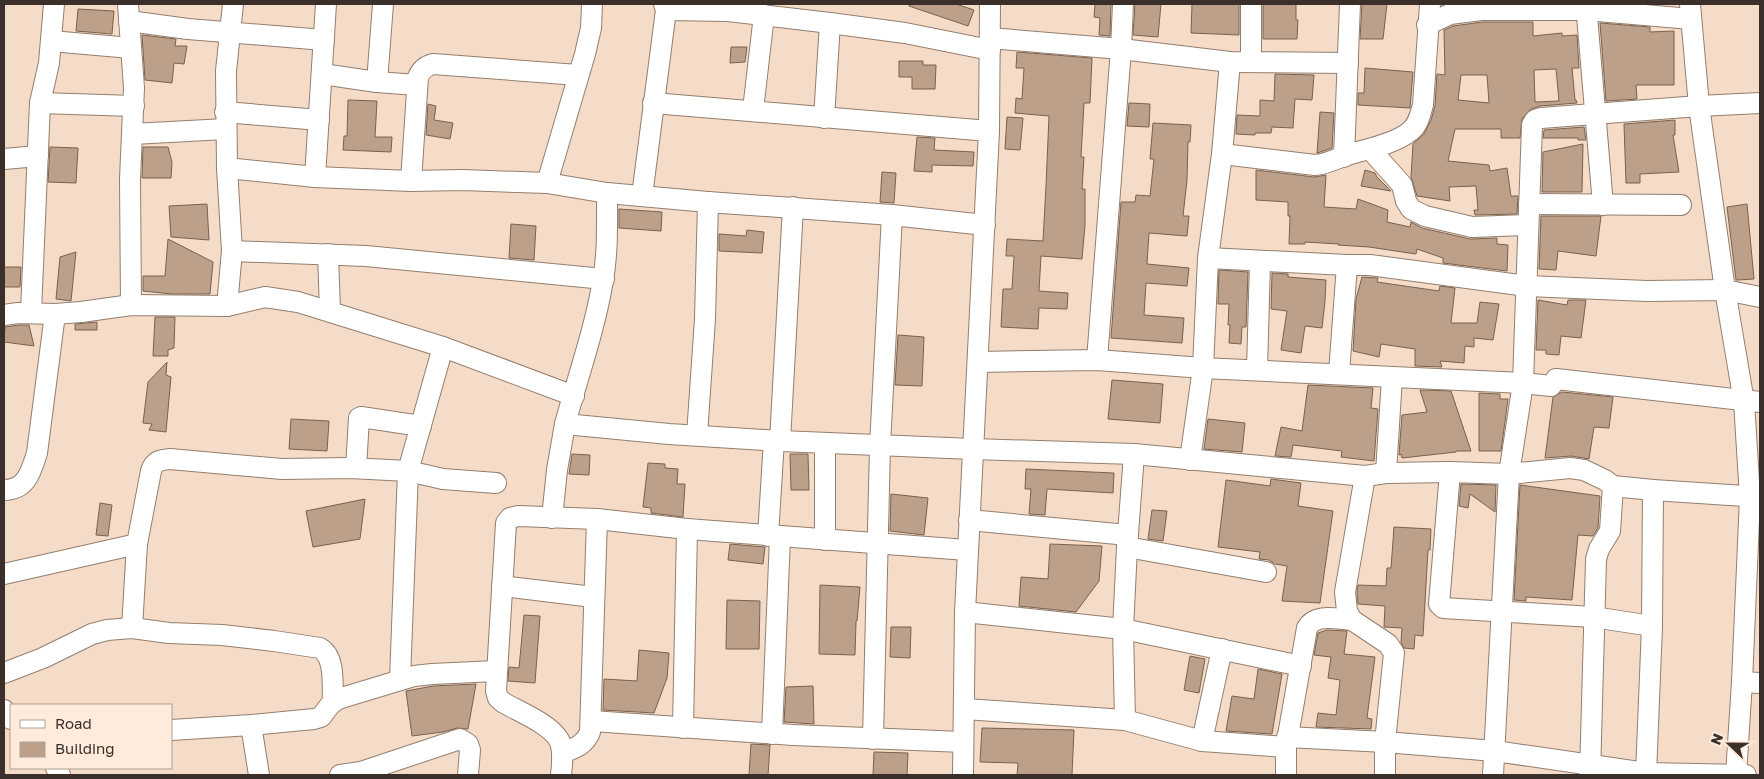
<svg xmlns="http://www.w3.org/2000/svg" width="1764" height="779" font-family="'Golos Text',sans-serif">
<style>
.building{fill:#bca089;stroke:#776251;fill-rule:evenodd}
.lines{fill:none;stroke-linecap:round;stroke-linejoin:round}
.minor-casing{stroke:#947e6d;stroke-width:22}
.minor{stroke:#fff;stroke-width:20}
</style>
<rect width="100%" height="100%" fill="#f5dcc9"/>
<g class="building">
<polygon points="909,4 956,4 974,10 968,26 909,6"/>
<polygon points="1095,4 1111,4 1110,36 1099,35 1100,18 1094,17"/>
<polygon points="1135,4 1161,4 1158,37 1133,35"/>
<polygon points="1192,4 1239,4 1239,35 1191,33"/>
<polygon points="1263,4 1296,4 1296,20 1298,20 1297,39 1263,39"/>
<polygon points="1362,4 1387,4 1383,39 1360,39"/>
<polygon points="78,9 114,11 112,34 76,31"/>
<path d="M 1482,22 L 1533,22 L 1533,36 L 1562,33 L 1562,36 L 1577,35 L 1579,68 L 1572,68 L 1575,100 L 1576,100 L 1577,103 L 1540,106 L 1531,109 L 1522,119 L 1520,138 L 1501,138 L 1501,129 L 1455,129 L 1448,161 L 1489,165 L 1490,171 L 1507,168 L 1511,196 L 1518,196 L 1517,214 L 1475,215 L 1474,210 L 1478,210 L 1476,186 L 1449,187 L 1450,201 L 1417,196 L 1411,177 L 1413,144 L 1424,134 L 1431,120 L 1435,106 L 1437,74 L 1445,75 L 1444,30 L 1453,26 ZM 1556,69 L 1559,101 L 1535,102 L 1534,70 ZM 1461,75 L 1487,75 L 1489,103 L 1458,100 Z"/>
<polygon points="1600,23 1650,27 1650,32 1674,31 1674,85 1636,85 1637,99 1606,101"/>
<polygon points="142,35 176,39 175,46 187,46 184,64 174,63 172,83 145,80"/>
<polygon points="731,47 747,47 745,62 730,63"/>
<polygon points="1017,52 1092,58 1090,103 1084,103 1081,157 1084,157 1082,189 1085,189 1085,225 1082,259 1041,256 1039,291 1068,293 1067,309 1039,308 1038,329 1001,327 1003,289 1012,289 1014,256 1006,256 1007,239 1043,241 1046,186 1049,116 1015,113 1016,98 1022,99 1024,68 1016,68"/>
<polygon points="899,61 923,61 923,65 936,65 935,89 912,89 912,77 899,77"/>
<polygon points="1365,68 1413,72 1410,108 1358,105 1358,93 1364,93"/>
<polygon points="1275,74 1314,75 1312,100 1295,99 1293,128 1272,127 1271,133 1255,133 1255,135 1236,134 1237,115 1260,116 1260,100 1274,101"/>
<polygon points="348,100 377,101 375,137 392,137 391,152 343,150 344,136 347,136"/>
<polygon points="1129,103 1150,104 1149,127 1127,126"/>
<polygon points="428,104 436,106 434,120 453,123 450,139 426,135"/>
<polygon points="1320,112 1334,113 1332,148 1317,153"/>
<polygon points="1007,117 1023,118 1020,150 1005,149"/>
<polygon points="1675,120 1675,135 1673,135 1679,172 1640,174 1640,183 1626,183 1624,124"/>
<polygon points="1153,123 1191,125 1190,142 1188,142 1187,180 1183,216 1189,216 1187,236 1149,233 1147,264 1189,268 1187,286 1146,283 1144,315 1184,318 1182,343 1111,338 1121,202 1135,202 1136,195 1150,196 1154,159 1150,159"/>
<polygon points="1584,127 1586,140 1578,140 1578,138 1543,138 1544,130"/>
<polygon points="917,137 935,138 934,150 974,152 973,166 932,165 932,172 914,171"/>
<polygon points="1583,144 1582,192 1542,192 1543,152"/>
<polygon points="50,147 78,148 76,183 48,182"/>
<polygon points="143,147 168,147 172,162 171,178 142,178"/>
<polygon points="1256,170 1314,177 1326,175 1324,207 1356,209 1358,199 1388,210 1387,222 1410,227 1411,222 1422,228 1470,239 1497,238 1497,244 1508,245 1507,271 1443,263 1443,258 1417,249 1416,254 1369,247 1338,245 1339,244 1305,242 1305,244 1289,244 1290,216 1288,216 1288,202 1256,200"/>
<polygon points="1365,170 1375,173 1377,177 1391,191 1361,186"/>
<polygon points="882,172 896,173 894,203 880,202"/>
<polygon points="207,204 209,240 171,237 169,206"/>
<polygon points="1747,204 1754,279 1738,280 1736,280 1727,207"/>
<polygon points="619,209 662,212 661,231 619,228"/>
<polygon points="1541,216 1601,216 1596,256 1558,251 1556,270 1539,269"/>
<polygon points="511,224 536,226 534,260 509,258"/>
<polygon points="747,230 764,232 762,253 719,251 719,234 746,236"/>
<polygon points="168,239 213,262 210,294 172,294 143,291 143,276 165,276"/>
<polygon points="76,252 71,301 56,299 60,257"/>
<polygon points="4,267 21,267 20,287 4,287"/>
<polygon points="1219,270 1248,272 1246,327 1242,327 1241,344 1229,343 1230,325 1228,325 1229,304 1218,304"/>
<polygon points="1272,273 1288,274 1288,277 1326,280 1325,301 1322,328 1305,326 1301,353 1281,350 1287,311 1271,309"/>
<polygon points="1362,277 1378,278 1377,282 1439,291 1440,286 1455,288 1451,323 1477,323 1480,302 1499,304 1493,340 1474,338 1474,347 1465,346 1464,363 1440,361 1442,367 1415,366 1415,349 1381,344 1379,357 1353,351 1356,299"/>
<polygon points="1538,300 1567,305 1568,300 1586,300 1581,338 1561,336 1559,355 1546,354 1546,350 1536,350"/>
<polygon points="155,317 175,317 174,348 168,350 168,356 153,356"/>
<polygon points="97,322 97,330 75,330 75,324"/>
<polygon points="19,325 29,325 34,346 4,342 5,327"/>
<polygon points="898,335 924,337 922,386 895,385"/>
<polygon points="167,362 166,375 171,377 166,432 149,430 152,424 143,423 148,382"/>
<polygon points="1112,380 1163,384 1160,423 1108,419"/>
<polygon points="1308,385 1373,388 1371,408 1378,409 1374,461 1341,457 1342,451 1293,445 1291,457 1275,456 1281,427 1302,431"/>
<polygon points="1420,390 1451,391 1471,451 1456,451 1456,452 1402,458 1401,454 1399,455 1402,415 1427,412"/>
<polygon points="1562,392 1613,397 1609,428 1594,427 1589,459 1571,456 1545,458 1553,397"/>
<polygon points="1479,393 1500,394 1500,399 1508,399 1501,451 1479,451"/>
<polygon points="291,419 329,421 327,451 289,449"/>
<polygon points="1208,419 1245,423 1242,452 1204,449"/>
<polygon points="572,454 590,455 589,475 569,474"/>
<polygon points="790,454 808,454 809,490 791,490"/>
<polygon points="648,463 665,464 665,468 678,469 677,484 685,484 683,517 651,513 651,508 643,507"/>
<polygon points="1026,469 1114,473 1113,493 1047,489 1045,515 1029,514 1031,489 1025,489"/>
<polygon points="1271,479 1301,483 1298,506 1333,511 1320,603 1282,601 1287,566 1275,564 1269,560 1259,559 1260,552 1218,547 1226,480 1270,486"/>
<polygon points="1461,484 1496,485 1495,512 1470,494 1468,508 1459,506"/>
<polygon points="1520,485 1600,496 1598,528 1593,536 1578,535 1572,600 1526,597 1526,601 1514,600"/>
<polygon points="891,494 928,498 924,535 890,531"/>
<polygon points="365,499 360,539 313,547 306,511"/>
<polygon points="100,503 112,505 108,536 96,535"/>
<polygon points="1152,510 1167,511 1163,541 1148,539"/>
<polygon points="1394,527 1431,529 1430,550 1428,550 1423,636 1415,635 1414,649 1404,648 1401,642 1402,628 1384,627 1385,606 1358,604 1357,592 1358,585 1386,586 1387,568 1391,568"/>
<polygon points="730,544 765,547 763,564 728,560"/>
<polygon points="1050,544 1102,546 1099,581 1076,612 1019,606 1021,577 1048,579"/>
<polygon points="820,585 860,587 857,621 856,621 855,655 819,654"/>
<polygon points="727,600 760,601 759,649 726,649"/>
<polygon points="524,615 540,616 535,683 508,681 509,667 519,668"/>
<polygon points="891,627 911,627 910,658 890,657"/>
<polygon points="1327,630 1347,631 1344,654 1375,657 1367,718 1372,719 1371,729 1316,727 1318,713 1336,715 1340,680 1328,678 1331,657 1314,655 1318,633"/>
<polygon points="639,650 669,653 667,678 654,713 603,710 604,679 637,681"/>
<polygon points="1190,656 1205,659 1199,693 1184,690"/>
<polygon points="1258,669 1282,674 1272,734 1226,731 1232,696 1254,699"/>
<polygon points="476,684 468,729 457,728 443,732 412,736 406,691 433,686"/>
<polygon points="813,686 814,724 784,722 786,687"/>
<polygon points="982,728 1074,730 1072,775 1017,775 1018,763 980,762"/>
<polygon points="751,744 770,745 768,775 749,775"/>
<polygon points="874,752 908,753 907,775 873,775"/>
</g>
<g class="lines">
<defs>
<g id="minor">
<polyline points="128,4 134,88 130,179 131,305"/>
<polyline points="1586,4 1603,205"/>
<polyline points="1690,4 1699,106 1725,290 1744,402 1750,497 1742,682 1736,775"/>
<polyline points="666,10 728,11 830,23 905,33 990,50"/>
<polyline points="129,21 188,29 324,40"/>
<polyline points="1427,25 1450,14 1481,10 1586,10 1691,19"/>
<polyline points="990,38 1121,49 1230,62 1348,63"/>
<polyline points="51,41 131,48"/>
<polyline points="1251,62 1251,4"/>
<polyline points="322,74 377,82 417,85"/>
<polyline points="377,82 383,4"/>
<polyline points="40,103 134,106"/>
<polyline points="653,103 989,131"/>
<polyline points="753,110 764,15"/>
<polyline points="225,112 319,120"/>
<polyline points="824,118 830,23"/>
<polyline points="132,134 226,129"/>
<polyline points="1370,149 1402,185 1406,201 1411,209 1425,216 1472,227 1528,225"/>
<path d="M 1222,154 L 1315,165 C 1326,164 1334,160 1344,156 C 1362,150 1395,144 1409,132 C 1418,126 1420,115 1423,105 L 1430,4"/>
<polyline points="1344,157 1350,4"/>
<polyline points="4,159 38,156"/>
<polyline points="227,168 315,177 411,181 462,180 547,183 607,193 708,202 892,215 985,225"/>
<polyline points="315,177 326,4"/>
<path d="M 411,181 L 418,77 C 421,70 425,66 433,64 L 578,75"/>
<polyline points="547,183 585,54 591,28 592,4"/>
<path d="M 607,193 C 607,222 608,252 603,280 C 595,329 578,376 565,424 L 669,434 L 780,441 L 973,449 L 1134,454 L 1365,476 L 1386,473 L 1450,472 L 1509,474 L 1570,468 L 1584,470 L 1605,480 L 1613,486 L 1653,490 L 1760,497"/>
<polyline points="642,196 666,10 664,4"/>
<polyline points="1529,204 1681,205"/>
<polyline points="232,251 366,256 604,279"/>
<polyline points="328,254 330,311"/>
<polyline points="1208,258 1347,265 1370,265 1527,286 1647,291 1725,290 1760,297"/>
<polyline points="227,306 232,251 227,168 226,71 233,4"/>
<polyline points="31,312 40,103 49,63 54,4"/>
<polyline points="4,315 18,313 55,314 81,312 131,305 227,306 265,297 298,302 443,347 574,396"/>
<polyline points="1097,360 1121,49 1123,4"/>
<polyline points="978,362 1097,360 1203,368 1523,383 1551,386 1556,379 1760,402"/>
<polyline points="1257,370 1260,261"/>
<polyline points="1339,373 1347,265"/>
<polyline points="697,435 705,319 708,202"/>
<polyline points="780,441 793,207"/>
<polyline points="1134,454 1127,547 1123,629 1301,666"/>
<polyline points="1190,460 1203,368 1208,258 1222,154 1230,62"/>
<polyline points="356,468 359,418 361,417 421,426"/>
<polyline points="1450,472 1439,604 1443,608 1593,617 1652,626"/>
<polyline points="1386,473 1392,377"/>
<polyline points="1365,476 1345,592 1347,611 1352,620 1388,644 1394,653 1385,742 1385,775"/>
<path d="M 4,490 C 27,490 31,471 37,453 L 55,314"/>
<polyline points="552,518 557,470 565,424"/>
<polyline points="969,520 1128,535"/>
<polyline points="768,536 774,440"/>
<polyline points="825,540 825,443"/>
<polyline points="1127,547 1266,572"/>
<path d="M 4,574 L 137,544 L 151,471 C 154,461 160,460 170,459 L 282,469 L 350,468 L 408,471 L 443,479 L 496,483"/>
<polyline points="502,586 593,597"/>
<polyline points="965,612 1123,629 1125,720"/>
<polyline points="132,628 137,544"/>
<path d="M 4,673 L 43,658 L 92,634 L 107,630 L 132,628 L 169,633 L 222,635 L 274,641 L 320,648 C 336,657 332,686 333,702"/>
<polyline points="400,680 408,471 443,347"/>
<polyline points="1742,682 1760,683"/>
<polyline points="965,709 1125,720 1202,741 1286,747"/>
<polyline points="4,710 11,719"/>
<polyline points="592,721 793,735 963,742"/>
<polyline points="251,725 259,775"/>
<polyline points="683,728 687,529"/>
<polyline points="171,730 251,725 314,719 321,717 330,705 338,699 414,676 432,674 496,671"/>
<polyline points="772,734 780,537"/>
<polyline points="1287,737 1385,742 1495,751 1646,773 1746,775"/>
<polyline points="873,739 880,446 892,215"/>
<polyline points="1202,741 1222,649"/>
<path d="M 562,753 C 575,748 585,745 590,732 L 597,519"/>
<polyline points="56,768 60,775"/>
<polyline points="340,775 361,772 460,739 468,744 470,750 468,775"/>
<path d="M 561,775 C 562,765 564,750 559,740 C 550,724 520,712 504,703 L 498,698 L 496,691 L 506,523 L 510,518 L 518,516 L 597,519 L 687,529 L 967,550"/>
<polyline points="963,775 965,612 989,131 990,4"/>
<path d="M 1286,775 L 1286,747 L 1307,628 C 1315,613 1337,619 1352,620"/>
<polyline points="1493,775 1509,474 1523,383 1532,125 1535,120 1541,118 1699,106 1760,103"/>
<polyline points="1590,775 1596,559 1599,549 1610,531 1613,486"/>
<polyline points="1646,775 1652,626 1653,490"/>
</g>
</defs>
<use href="#minor" class="minor-casing"/>
<use href="#minor" class="minor"/>
</g>
<rect width="1764" height="779" fill="none" stroke="#3a3029" stroke-width="10"/>
<rect x="10" y="704" width="162" height="65" fill="#feebdb" stroke="#b0a094"/>
<rect x="20" y="720" width="25" height="8" fill="#ffffff" stroke="#b0a094"/>
<text x="55" y="729" font-size="15" fill="#3a3029">Road</text>
<rect x="20" y="742" width="25" height="15" fill="#bca089" stroke="#b0a094"/>
<text x="55" y="754" font-size="15" fill="#3a3029">Building</text>
<g transform="translate(1729 744) rotate(292)" stroke="#feebdb" stroke-width="4" paint-order="stroke">
<path d="M0-4L9 19L0 12L-9 19Z" fill="#3a3029"/>
<text y="-8" font-size="14" font-weight="bold" text-anchor="middle" fill="#3a3029">N</text>
</g>
</svg>
